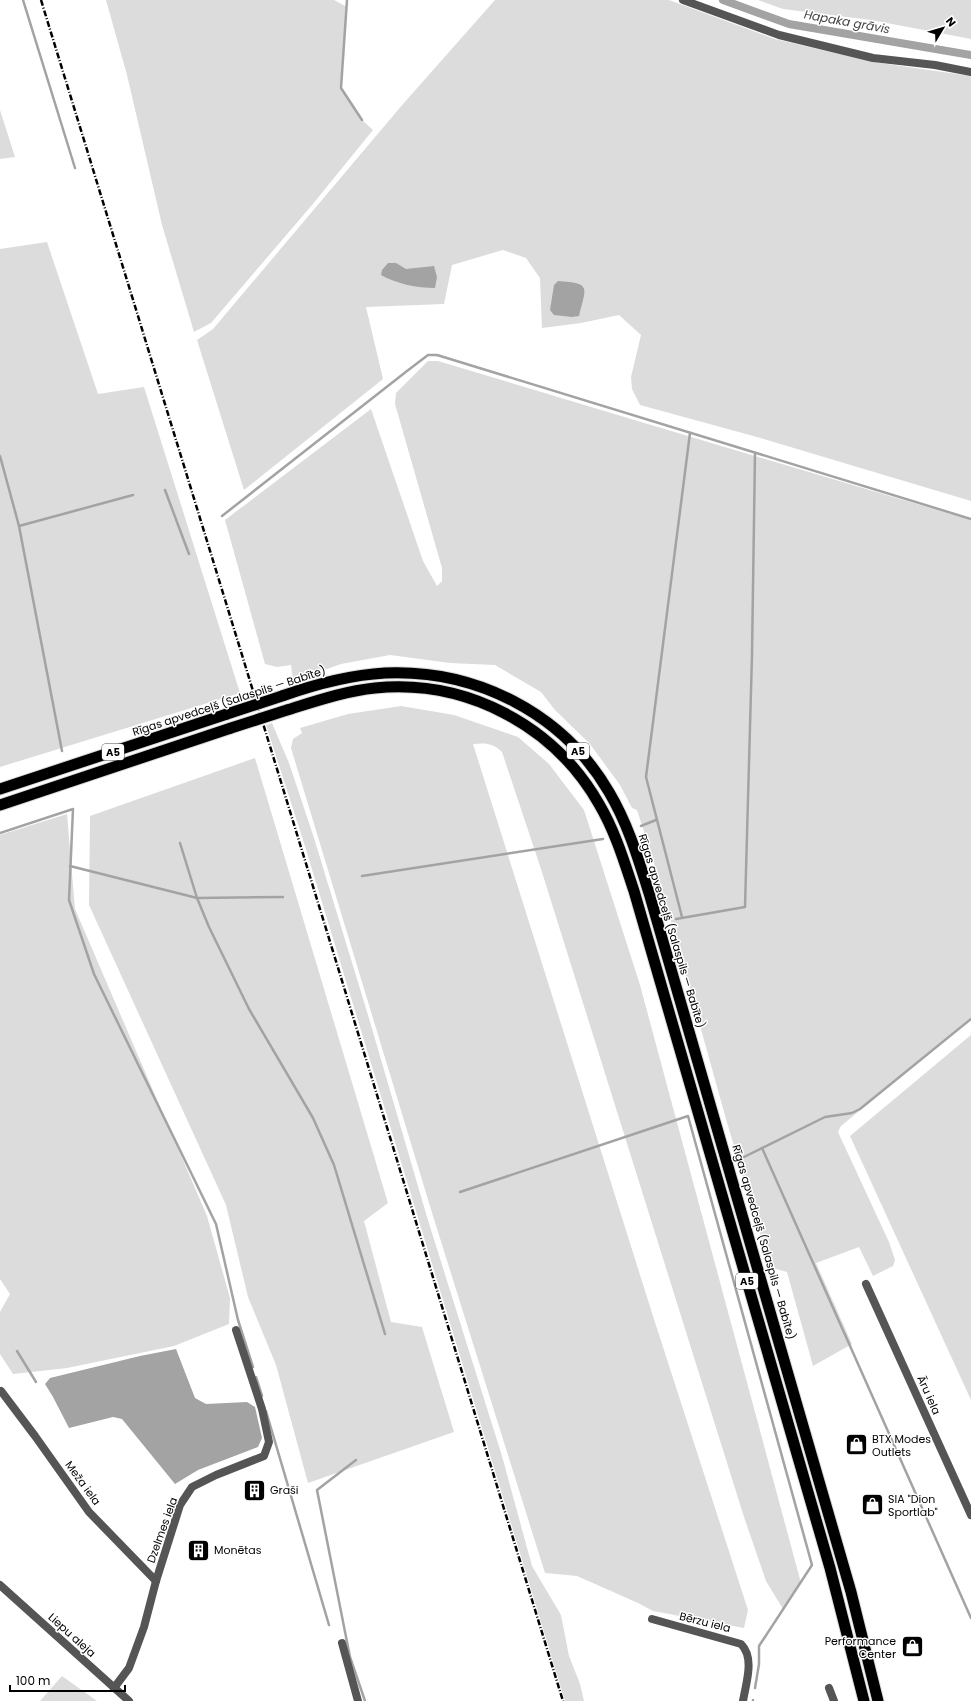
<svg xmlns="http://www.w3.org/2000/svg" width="971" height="1701" font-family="Poppins,sans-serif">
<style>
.green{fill:#dcdcdc}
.water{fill:#a3a3a3}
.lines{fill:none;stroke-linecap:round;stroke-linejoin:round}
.stream{stroke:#a3a3a3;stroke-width:2.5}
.canal{stroke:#a3a3a3;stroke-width:8}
.trunk-casing{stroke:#dbdbdb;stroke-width:13}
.minor{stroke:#555;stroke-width:8}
.tertiary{stroke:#555;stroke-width:8}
.trunk{stroke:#000;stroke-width:11}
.rail{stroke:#000;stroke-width:2.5;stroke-dasharray:6 2 1 2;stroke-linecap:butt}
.trunk-bridge-casing{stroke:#dbdbdb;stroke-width:13;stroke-linecap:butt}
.trunk-bridge{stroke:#000;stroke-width:11}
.labels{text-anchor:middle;stroke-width:3;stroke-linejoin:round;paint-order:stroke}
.shield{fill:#fff;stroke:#4c4c4c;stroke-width:1}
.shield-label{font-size:10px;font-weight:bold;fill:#000}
.street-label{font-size:11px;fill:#000;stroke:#fff}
.poi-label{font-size:11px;fill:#000;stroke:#fff;text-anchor:start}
.water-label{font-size:12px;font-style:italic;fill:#444;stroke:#fff}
</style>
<rect width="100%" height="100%" fill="#fff"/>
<g class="green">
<polygon points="106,0 334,0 347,7 341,88 362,120 373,130 312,205 211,323 194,332 162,225 127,75"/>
<polygon points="495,0 669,0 775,39 873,62 971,76 971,501 757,437 640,405 632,389 631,377 641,335 619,315 581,323 542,328 540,278 526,258 503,250 452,265 444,304 366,307 383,379 244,490 197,340 213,329 403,104"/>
<polygon points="758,0 971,0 971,39 871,20 783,9"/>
<polygon points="0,110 15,157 0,159"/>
<polygon points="47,242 98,394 144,387 240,693 0,767 0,249"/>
<path d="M 428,361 L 438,361 C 616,414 793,468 971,520 L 971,1019 L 841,1126 L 838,1132 L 889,1242 L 895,1260 L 893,1266 L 873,1276 L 859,1247 L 816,1263 L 852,1344 L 813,1366 L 787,1272 L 773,1268 L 768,1261 L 726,1119 L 658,875 L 637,810 L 632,808 L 620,785 L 590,744 L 555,710 L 541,692 L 495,665 L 450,663 L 390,655 L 341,664 L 293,681 L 291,665 L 277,667 L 265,664 L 225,520 L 371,409 L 423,561 L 437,586 L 442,581 L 442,568 L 395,404 L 396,393 Z"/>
<path d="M 401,706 L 454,715 L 518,737 L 549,764 L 584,810 L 640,985 L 801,1583 L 783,1609 L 766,1581 L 744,1517 L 541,869 L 502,752 C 493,743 485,743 473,744 L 652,1313 L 748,1610 L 744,1628 L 653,1611 L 638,1603 L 577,1576 L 545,1573 L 433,1216 L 291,748 L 293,739 L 302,733 L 300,728 L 348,714 Z"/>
<polygon points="272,723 289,763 314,838 368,1015 427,1217 502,1456 532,1566 561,1615 569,1656 580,1684 584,1701 565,1701 304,843 266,725"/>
<polygon points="255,758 388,1203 364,1221 391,1322 422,1327 454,1432 308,1483 276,1365 248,1297 226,1205 89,905 90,816"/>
<polygon points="67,814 75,909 207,1216 230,1298 229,1324 174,1346 67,1368 13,1374 0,1354 0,1312 10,1294 0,1279 0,835"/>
<polygon points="971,1035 971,1400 850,1136"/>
<polygon points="62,1676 97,1701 40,1701"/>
</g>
<g class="water">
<path d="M 388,263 L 396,263 L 406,269 L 434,266 L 437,277 L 435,288 C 417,288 397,284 381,275 L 382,270 Z"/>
<path d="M 558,281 C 592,283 586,287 579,316 L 572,317 L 554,315 L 550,310 L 554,285 Z"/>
<polygon points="176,1349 195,1398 206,1404 247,1402 255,1407 262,1438 258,1447 198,1470 175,1484 122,1419 113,1417 69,1428 53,1397 45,1384 50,1378 140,1356"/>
</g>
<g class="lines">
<g class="stream">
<polyline points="23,0 75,168"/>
<polyline points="347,0 341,88 362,120"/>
<polyline points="0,456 19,526 62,751"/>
<polyline points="165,490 189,554"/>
<polyline points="222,516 407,371 428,355 437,355 971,519"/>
<polyline points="19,526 133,495"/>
<polyline points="641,826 656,820"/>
<polyline points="0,833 73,809 69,900 94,974 216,1224 238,1320 253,1367"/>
<polyline points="180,843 197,898 209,927 249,1009 313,1118 334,1165 385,1334"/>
<polyline points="70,866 197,898 283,897"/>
<polyline points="362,876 603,839"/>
<polyline points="682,917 646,777 690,433"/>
<polyline points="676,919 745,907 752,655 755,453"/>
<polyline points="762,1148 971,1618"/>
<polyline points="742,1158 825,1117 852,1113 860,1109 971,1019"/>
<polyline points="460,1192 688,1116 812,1565 759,1646 759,1664 755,1688"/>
<polyline points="17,1351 36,1382"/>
<polyline points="256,1377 262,1396"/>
<polyline points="266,1411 329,1625"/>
<polyline points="356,1460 317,1490 350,1657 365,1701"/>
<polyline points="753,1701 753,1700"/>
</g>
<polyline class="canal" points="723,0 789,24 971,55"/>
<defs>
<g id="trunk">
<path d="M 282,696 C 316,684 350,675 385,673 C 476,669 563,713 609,792 C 628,824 638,858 649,893 L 851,1592 L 878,1701"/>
<path d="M 287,710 C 316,701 345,691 375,688 C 466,679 554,725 599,804 C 615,831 624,861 634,891 L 830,1568 L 864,1701"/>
<polyline points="0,789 227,714"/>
<polyline points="0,805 231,728"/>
</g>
</defs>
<use href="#trunk" class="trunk-casing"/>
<g class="minor">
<polyline points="683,0 779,35 873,58 935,65 971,72"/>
<polyline points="866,1284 971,1515"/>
<polyline points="1,1391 35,1436 89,1512 156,1581"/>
<path d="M 652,1619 L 741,1644 C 755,1658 746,1683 743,1701"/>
<polyline points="342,1643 358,1701"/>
<polyline points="114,1688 129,1668 144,1627 156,1581 180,1505 192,1487 216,1475 264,1456 269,1442 262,1409 236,1330"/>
<polyline points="829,1688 834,1701"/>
</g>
<polyline class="tertiary" points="0,1585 129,1701"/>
<use href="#trunk" class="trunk"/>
<polyline class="rail" points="41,0 563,1701"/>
<defs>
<g id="trunk-bridge">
<polyline points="227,714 282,696"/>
<polyline points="231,728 287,710"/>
</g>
</defs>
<use href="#trunk-bridge" class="trunk-bridge-casing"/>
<use href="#trunk-bridge" class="trunk-bridge"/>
</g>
<defs>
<symbol id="shop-square" viewBox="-11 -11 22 22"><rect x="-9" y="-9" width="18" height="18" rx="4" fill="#000" stroke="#fff"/><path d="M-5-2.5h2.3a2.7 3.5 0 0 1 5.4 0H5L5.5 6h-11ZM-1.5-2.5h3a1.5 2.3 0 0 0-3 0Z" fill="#fff"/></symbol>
<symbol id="building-square" viewBox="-11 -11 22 22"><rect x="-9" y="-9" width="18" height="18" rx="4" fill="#000" stroke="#fff"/><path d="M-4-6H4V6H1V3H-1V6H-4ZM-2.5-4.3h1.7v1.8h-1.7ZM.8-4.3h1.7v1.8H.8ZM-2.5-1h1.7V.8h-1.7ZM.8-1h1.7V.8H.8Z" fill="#fff"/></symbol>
</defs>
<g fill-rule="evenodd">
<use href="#shop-square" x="844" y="1432" width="25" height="25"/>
<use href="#building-square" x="242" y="1478" width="25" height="25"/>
<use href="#shop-square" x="860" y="1492" width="25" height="25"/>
<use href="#building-square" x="186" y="1538" width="25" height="25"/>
<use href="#shop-square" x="900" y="1634" width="25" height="25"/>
</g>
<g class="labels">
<g class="shield">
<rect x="567" y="743" width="22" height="16" rx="3"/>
<rect x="102" y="744" width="22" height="16" rx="3"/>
<rect x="736" y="1273" width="22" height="16" rx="3"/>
</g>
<g class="shield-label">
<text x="578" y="755">A5</text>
<text x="113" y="756">A5</text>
<text x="747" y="1285">A5</text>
</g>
<g class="street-label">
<text transform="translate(229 701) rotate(-18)" y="4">Rīgas apvedceļš (Salaspils — Babīte)</text>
<text transform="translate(672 931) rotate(73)" y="4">Rīgas apvedceļš (Salaspils — Babīte)</text>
<text transform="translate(764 1242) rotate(74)" y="4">Rīgas apvedceļš (Salaspils — Babīte)</text>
<text transform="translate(929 1395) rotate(66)" y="4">Āru iela</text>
<text transform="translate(83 1483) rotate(54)" y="4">Meža iela</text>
<text transform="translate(162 1530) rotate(-70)" y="4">Dzelmes iela</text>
<text transform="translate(705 1622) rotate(14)" y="4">Bērzu iela</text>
<text transform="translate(72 1635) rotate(42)" y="4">Liepu aleja</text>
</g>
<g class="poi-label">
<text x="872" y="1443">BTX Modes<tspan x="872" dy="13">Outlets</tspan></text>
<text x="270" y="1494">Graši</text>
<text x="888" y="1503">SIA "Dion<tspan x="888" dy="13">Sportlab"</tspan></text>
<text x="214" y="1554">Monētas</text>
<text x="896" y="1645" text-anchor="end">Performance<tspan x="896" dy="13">Center</tspan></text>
</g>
<g class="water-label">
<text transform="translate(847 22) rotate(10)" y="4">Hapaka grāvis</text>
</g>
</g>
<g transform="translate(943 28) rotate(52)" stroke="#ffffff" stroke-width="3" paint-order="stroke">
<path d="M0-3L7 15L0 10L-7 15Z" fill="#000000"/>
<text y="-6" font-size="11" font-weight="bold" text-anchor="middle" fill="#000000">N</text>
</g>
<path d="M10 1685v6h115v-6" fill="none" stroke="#000000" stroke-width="2"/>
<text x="16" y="1685" font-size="12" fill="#000000" stroke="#ffffff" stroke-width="3" paint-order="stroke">100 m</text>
</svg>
